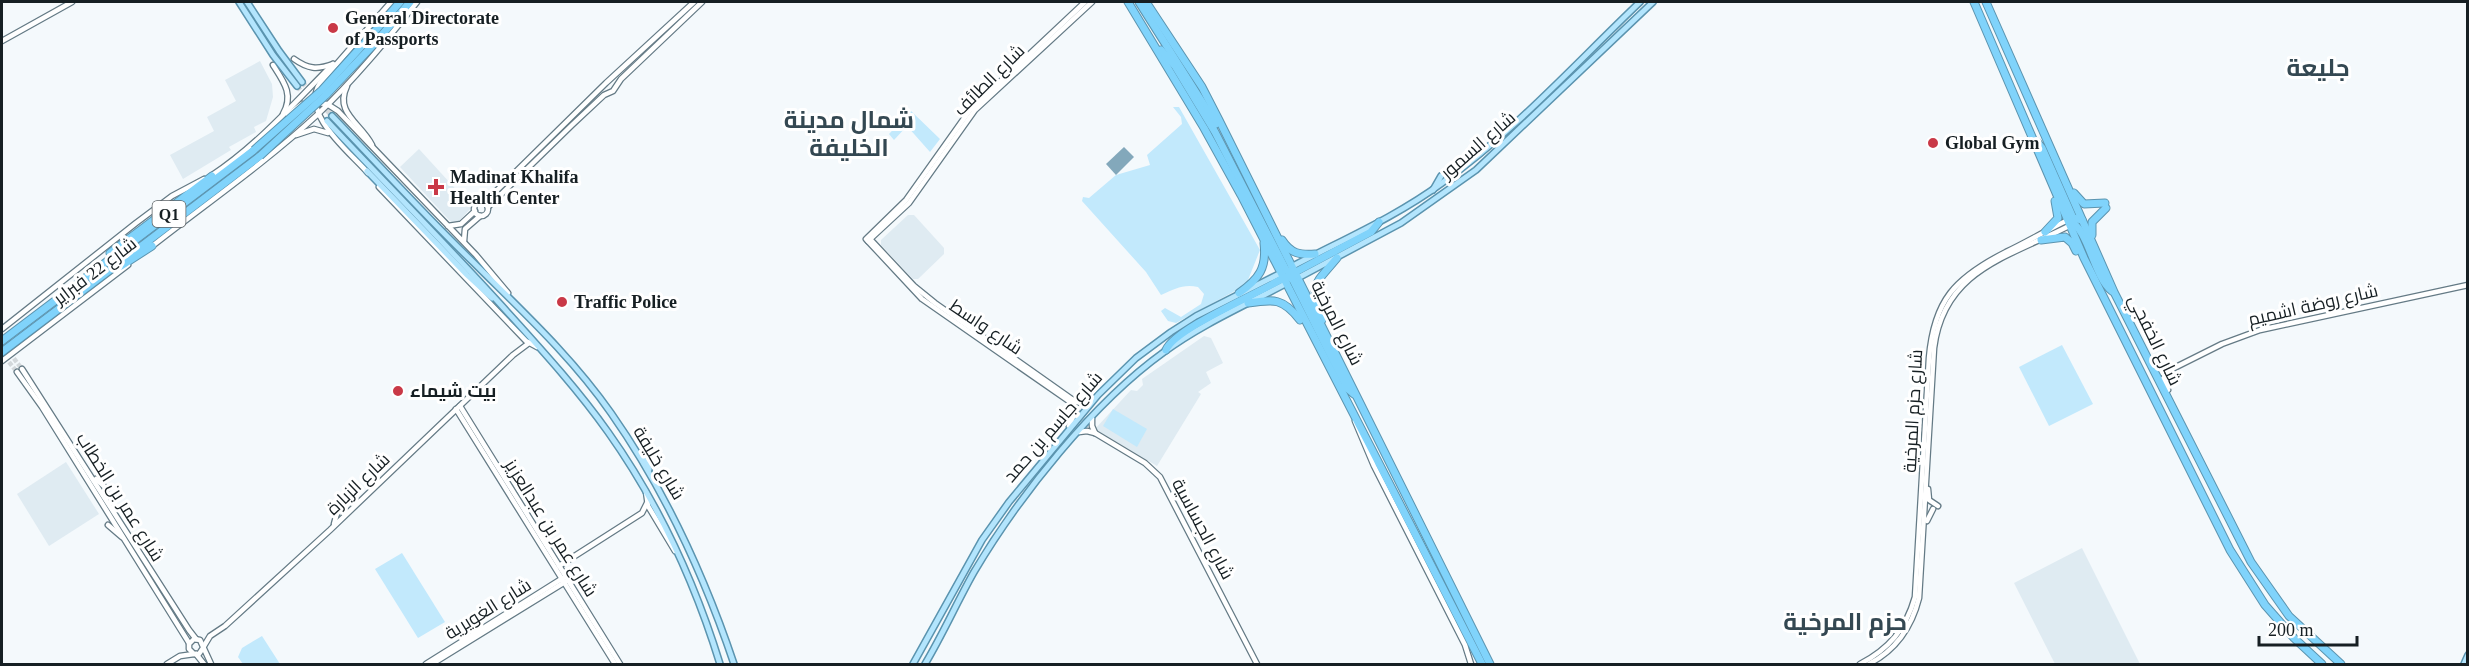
<svg xmlns="http://www.w3.org/2000/svg" width="2469" height="666" font-family="'Times New Roman',Cairo,serif">
<style>
.built{fill:#dfebf2}
.green{fill:#c2e9fc}
.water{fill:#83a8bb}
.lines{fill:none;stroke-linecap:round;stroke-linejoin:round}
.secondary-tunnel{stroke:#d3d8db;stroke-width:4.5;stroke-dasharray:4.5 2;stroke-linecap:butt}
.primary-tunnel{stroke:#d3d8db;stroke-width:5;stroke-dasharray:5 2.5;stroke-linecap:butt}
.secondary-casing{stroke:#647a85;stroke-width:7}
.primary-casing{stroke:#5b94af;stroke-width:8}
.highway-casing{stroke:#5b94af;stroke-width:9}
.secondary{stroke:#fff;stroke-width:4.5}
.primary{stroke:#b3e5fd;stroke-width:5}
.highway{stroke:#80d3fb;stroke-width:7}
.highway-bridge-casing{stroke:#5b94af;stroke-width:9;stroke-linecap:butt}
.highway-bridge{stroke:#80d3fb;stroke-width:7}
.poi-dot{fill:#c93947;stroke:#fff;stroke-width:2}
.labels{text-anchor:middle;stroke-width:6;stroke-linejoin:round;paint-order:stroke}
.shield{fill:#fff;stroke:#5c6265;stroke-width:1.5}
.shield-label{font-size:16px;font-weight:bold;fill:#161f23}
.poi-label{font-size:18px;font-weight:bold;fill:#161f23;stroke:#fff;text-anchor:start}
.street-label{font-size:18px;fill:#161f23;stroke:#fff}
.district-label{font-size:24px;font-weight:bold;fill:#344852;stroke:#fff}
</style>
<rect width="100%" height="100%" fill="#f4f9fc"/>
<g class="built">
<polygon points="260,61 272,84 273,97 266,121 254,127 256,132 229,147 231,150 183,179 170,155 214,131 207,117 236,101 225,80"/>
<polygon points="419,149 472,207 458,222 451,222 400,167"/>
<polygon points="908,215 914,215 944,248 944,254 918,279 913,279 881,245 881,240"/>
<polygon points="1204,336 1211,338 1223,363 1206,372 1211,383 1198,392 1201,394 1157,466 1095,429 1131,390 1137,391 1143,385 1142,379"/>
<polygon points="66,462 99,514 49,546 17,494"/>
<polygon points="2082,548 2140,664 2055,664 2014,583"/>
</g>
<g class="green">
<path d="M 1173,107 L 1179,107 L 1260,250 L 1246,285 L 1176,323 L 1168,321 L 1161,311 L 1165,308 L 1181,317 L 1201,304 L 1204,294 L 1198,287 C 1183,284 1175,289 1161,295 L 1146,272 L 1082,201 L 1083,197 L 1089,198 L 1116,175 L 1150,165 L 1147,155 L 1182,124 L 1181,117 Z"/>
<polygon points="911,111 940,139 930,152 907,126 894,140 889,134"/>
<polygon points="2062,345 2093,404 2049,426 2019,367"/>
<polygon points="1113,409 1147,429 1137,447 1103,426"/>
<polygon points="402,553 445,622 418,638 375,569"/>
<polygon points="262,636 280,664 243,664 238,657 242,648"/>
</g>
<polygon class="water" points="1124,147 1134,157 1116,175 1106,164"/>
<g class="lines">
<g class="secondary-tunnel">
<polyline points="2,343 22,369"/>
<polyline points="5,357 17,372"/>
</g>
<g class="primary-tunnel">
<polyline points="302,82 332,116"/>
<polyline points="297,86 311,104"/>
</g>
<defs>
<g id="secondary">
<polyline points="2,41 72,2"/>
<path d="M 294,59 C 308,69 317,70 333,64"/>
<path d="M 273,65 C 284,82 294,95 283,114"/>
<path d="M 347,86 C 334,113 361,123 372,145"/>
<polyline points="316,103 327,104 338,111 476,255 508,293"/>
<polyline points="288,115 302,104"/>
<polyline points="296,135 314,129 328,133"/>
<path d="M 368,173 C 350,152 300,114 320,83 L 391,2"/>
<path d="M 211,176 C 258,145 294,103 333,64"/>
<polyline points="379,187 526,341 537,347"/>
<circle cx="481" cy="209" r="7"/>
<polyline points="484,203 606,83 694,2"/>
<polyline points="488,207 572,125 604,95 613,91 621,79 702,2"/>
<polyline points="448,226 461,224 475,211"/>
<polyline points="870,239 914,286 935,303 1076,402 1083,403 1094,398"/>
<polyline points="464,241 465,229 480,216"/>
<polyline points="868,241 909,203 975,110 1092,2"/>
<path d="M 151,247 C 207,203 265,163 317,115 C 354,80 386,41 417,2"/>
<polyline points="2,329 136,223 172,196 204,179"/>
<polyline points="2,361 128,265"/>
<polyline points="22,369 189,630 196,639"/>
<polyline points="17,372 42,407 189,643"/>
<polyline points="2168,390 2163,379 2170,370 2222,344 2260,330 2468,285"/>
<polyline points="460,406 620,664"/>
<polyline points="456,409 615,664"/>
<polyline points="1092,418 1092,426 1095,433"/>
<polyline points="1355,421 1374,466 1465,645 1471,664"/>
<polyline points="1069,426 1076,410 1073,404 922,299 866,239 906,200 970,110 1085,2"/>
<polyline points="1079,432 1087,431 1095,433 1145,463 1160,477 1257,664"/>
<polyline points="96,479 107,489"/>
<polyline points="1928,489 1929,500 1938,506"/>
<polyline points="646,492 648,506 675,551"/>
<polyline points="1927,521 1933,509"/>
<polyline points="334,524 337,513"/>
<polyline points="108,525 122,537"/>
<polyline points="559,566 642,513 647,503"/>
<polyline points="204,646 210,636 225,626 330,530 513,355 529,343"/>
<polyline points="203,648 199,654 194,654 189,649 189,644 194,639 200,640 211,664"/>
<polyline points="196,654 204,664"/>
<polyline points="167,664 180,656 194,654"/>
<polyline points="426,664 563,578"/>
<polyline points="432,664 565,582"/>
<path d="M 1860,664 C 1889,649 1906,629 1915,597 L 1929,358 C 1934,300 1955,278 2006,252 C 2027,242 2047,230 2068,220"/>
<path d="M 1869,664 C 1896,650 1912,626 1919,598 L 1934,348 C 1944,269 2009,257 2071,225"/>
</g>
<g id="primary">
<polyline points="239,2 273,55 297,86"/>
<polyline points="247,2 279,51 302,82"/>
<path d="M 332,116 C 379,165 425,216 474,263 C 522,311 572,357 611,413 C 665,490 704,575 734,664"/>
<path d="M 327,121 C 385,183 445,243 502,306 C 539,347 576,387 608,432 C 657,501 695,583 720,664"/>
<polyline points="367,171 467,275 492,298"/>
<polyline points="1433,190 1441,176"/>
<path d="M 1291,267 C 1342,240 1396,217 1442,183 C 1515,131 1576,63 1640,2"/>
<polyline points="1296,279 1401,223 1476,170 1653,2"/>
<polyline points="644,455 649,469"/>
<polyline points="913,664 982,540 1009,502 1098,395 1136,358 1171,332 1196,316 1283,272"/>
<path d="M 925,664 C 943,634 957,602 974,572 C 1019,496 1093,403 1164,352 C 1202,324 1246,305 1287,283"/>
<polyline points="2464,664 2468,655"/>
</g>
<g id="highway">
<polyline points="1128,2 1204,128 1241,195 1482,664"/>
<polyline points="1139,2 1216,124"/>
<polyline points="1146,2 1202,87 1219,120 1490,664"/>
<polyline points="1974,2 2084,258 2230,550 2265,605 2294,638 2322,664"/>
<polyline points="1986,2 2114,292 2251,562 2289,616 2341,664"/>
<polyline points="369,38 400,2"/>
<polyline points="375,43 410,2"/>
<polyline points="1161,50 1175,66 1215,132 1286,270 1297,278"/>
<polyline points="2037,142 2042,148 2073,218 2082,220"/>
<polyline points="2074,193 2084,204 2105,203"/>
<path d="M 2069,221 C 2089,228 2093,276 2112,291"/>
<polyline points="2045,232 2058,218 2055,201"/>
<polyline points="2092,235 2092,222 2106,208"/>
<path d="M 1282,240 C 1291,254 1300,255 1315,254"/>
<polyline points="2041,240 2065,237 2072,243 2076,251"/>
<polyline points="110,253 212,176"/>
<polyline points="121,266 152,246"/>
<polyline points="1292,274 1371,232 1379,222"/>
<polyline points="1288,276 1293,280 1347,388 1354,394"/>
<path d="M 1239,293 C 1259,279 1267,268 1264,243"/>
<path d="M 1248,303 C 1274,299 1283,298 1300,320"/>
<path d="M 1322,320 C 1310,282 1313,287 1337,258"/>
<polyline points="2,341 254,150"/>
<path d="M 1166,350 C 1175,328 1262,292 1285,277"/>
<polyline points="2,352 260,156"/>
</g>
</defs>
<use href="#secondary" class="secondary-casing"/>
<use href="#primary" class="primary-casing"/>
<use href="#highway" class="highway-casing"/>
<use href="#secondary" class="secondary"/>
<use href="#primary" class="primary"/>
<use href="#highway" class="highway"/>
<defs>
<g id="highway-bridge">
<polyline points="254,150 322,90 369,38"/>
<polyline points="260,156 326,95 375,43"/>
</g>
</defs>
<use href="#highway-bridge" class="highway-bridge-casing"/>
<use href="#highway-bridge" class="highway-bridge"/>
</g>
<g class="poi-dot">
<circle cx="333" cy="28" r="6"/>
<circle cx="1933" cy="143" r="6"/>
<path d="M433 178h6v6h6v6h-6v6h-6v-6h-6v-6h6z"/>
<circle cx="562" cy="302" r="6"/>
<circle cx="398" cy="391" r="6"/>
</g>
<g class="labels">
<rect class="shield" x="152.5" y="201" width="33" height="26" rx="4.5"/>
<g class="shield-label">
<text x="169" y="220">Q1</text>
</g>
<g class="poi-label">
<text x="345" y="24">General Directorate<tspan x="345" dy="21">of Passports</tspan></text>
<text x="1945" y="149">Global Gym</text>
<text x="450" y="183">Madinat Khalifa<tspan x="450" dy="21">Health Center</tspan></text>
<text x="574" y="308">Traffic Police</text>
<text x="410" y="397">بيت شيماء</text>
</g>
<g class="street-label">
<text transform="translate(989 80) rotate(-45)" y="6">شارع الطائف</text>
<text transform="translate(1478 145) rotate(-41)" y="6">شارع السمور</text>
<text transform="translate(95 271) rotate(-37)" y="6">شارع 22 فبراير</text>
<text transform="translate(2313 305) rotate(-13)" y="6">شارع روضة اشميم</text>
<text transform="translate(1337 323) rotate(63)" y="6">شارع المرخية</text>
<text transform="translate(986 327) rotate(34)" y="6">شارع واسط</text>
<text transform="translate(2155 340) rotate(64)" y="6">شارع الخفجي</text>
<text transform="translate(1913 411) rotate(-87)" y="6">شارع حزم المرخية</text>
<text transform="translate(1053 427) rotate(-49)" y="6">شارع جاسم بن حمد</text>
<text transform="translate(659 463) rotate(59)" y="6">شارع خليفة</text>
<text transform="translate(358 484) rotate(-44)" y="6">شارع الزبارة</text>
<text transform="translate(120 497) rotate(58)" y="6">شارع عمر بن الخطاب</text>
<text transform="translate(551 528) rotate(58)" y="6">شارع عمر بن عبدالعزيز</text>
<text transform="translate(1203 529) rotate(62)" y="6">شارع الجساسية</text>
<text transform="translate(488 609) rotate(-32)" y="6">شارع الغويرية</text>
</g>
<g class="district-label">
<text x="2318" y="76">جليعة</text>
<text x="849" y="128">شمال مدينة<tspan x="849" dy="28">الخليفة</tspan></text>
<text x="1845" y="630">حزم المرخية</text>
</g>
</g>
<rect width="2469" height="666" fill="none" stroke="#161f23" stroke-width="6"/>
<path d="M2259 636v9h98v-9" fill="none" stroke="#161f23" stroke-width="3"/>
<text x="2268" y="636" font-size="18" fill="#161f23" stroke="#ffffff" stroke-width="4.5" paint-order="stroke">200 m</text>
</svg>
